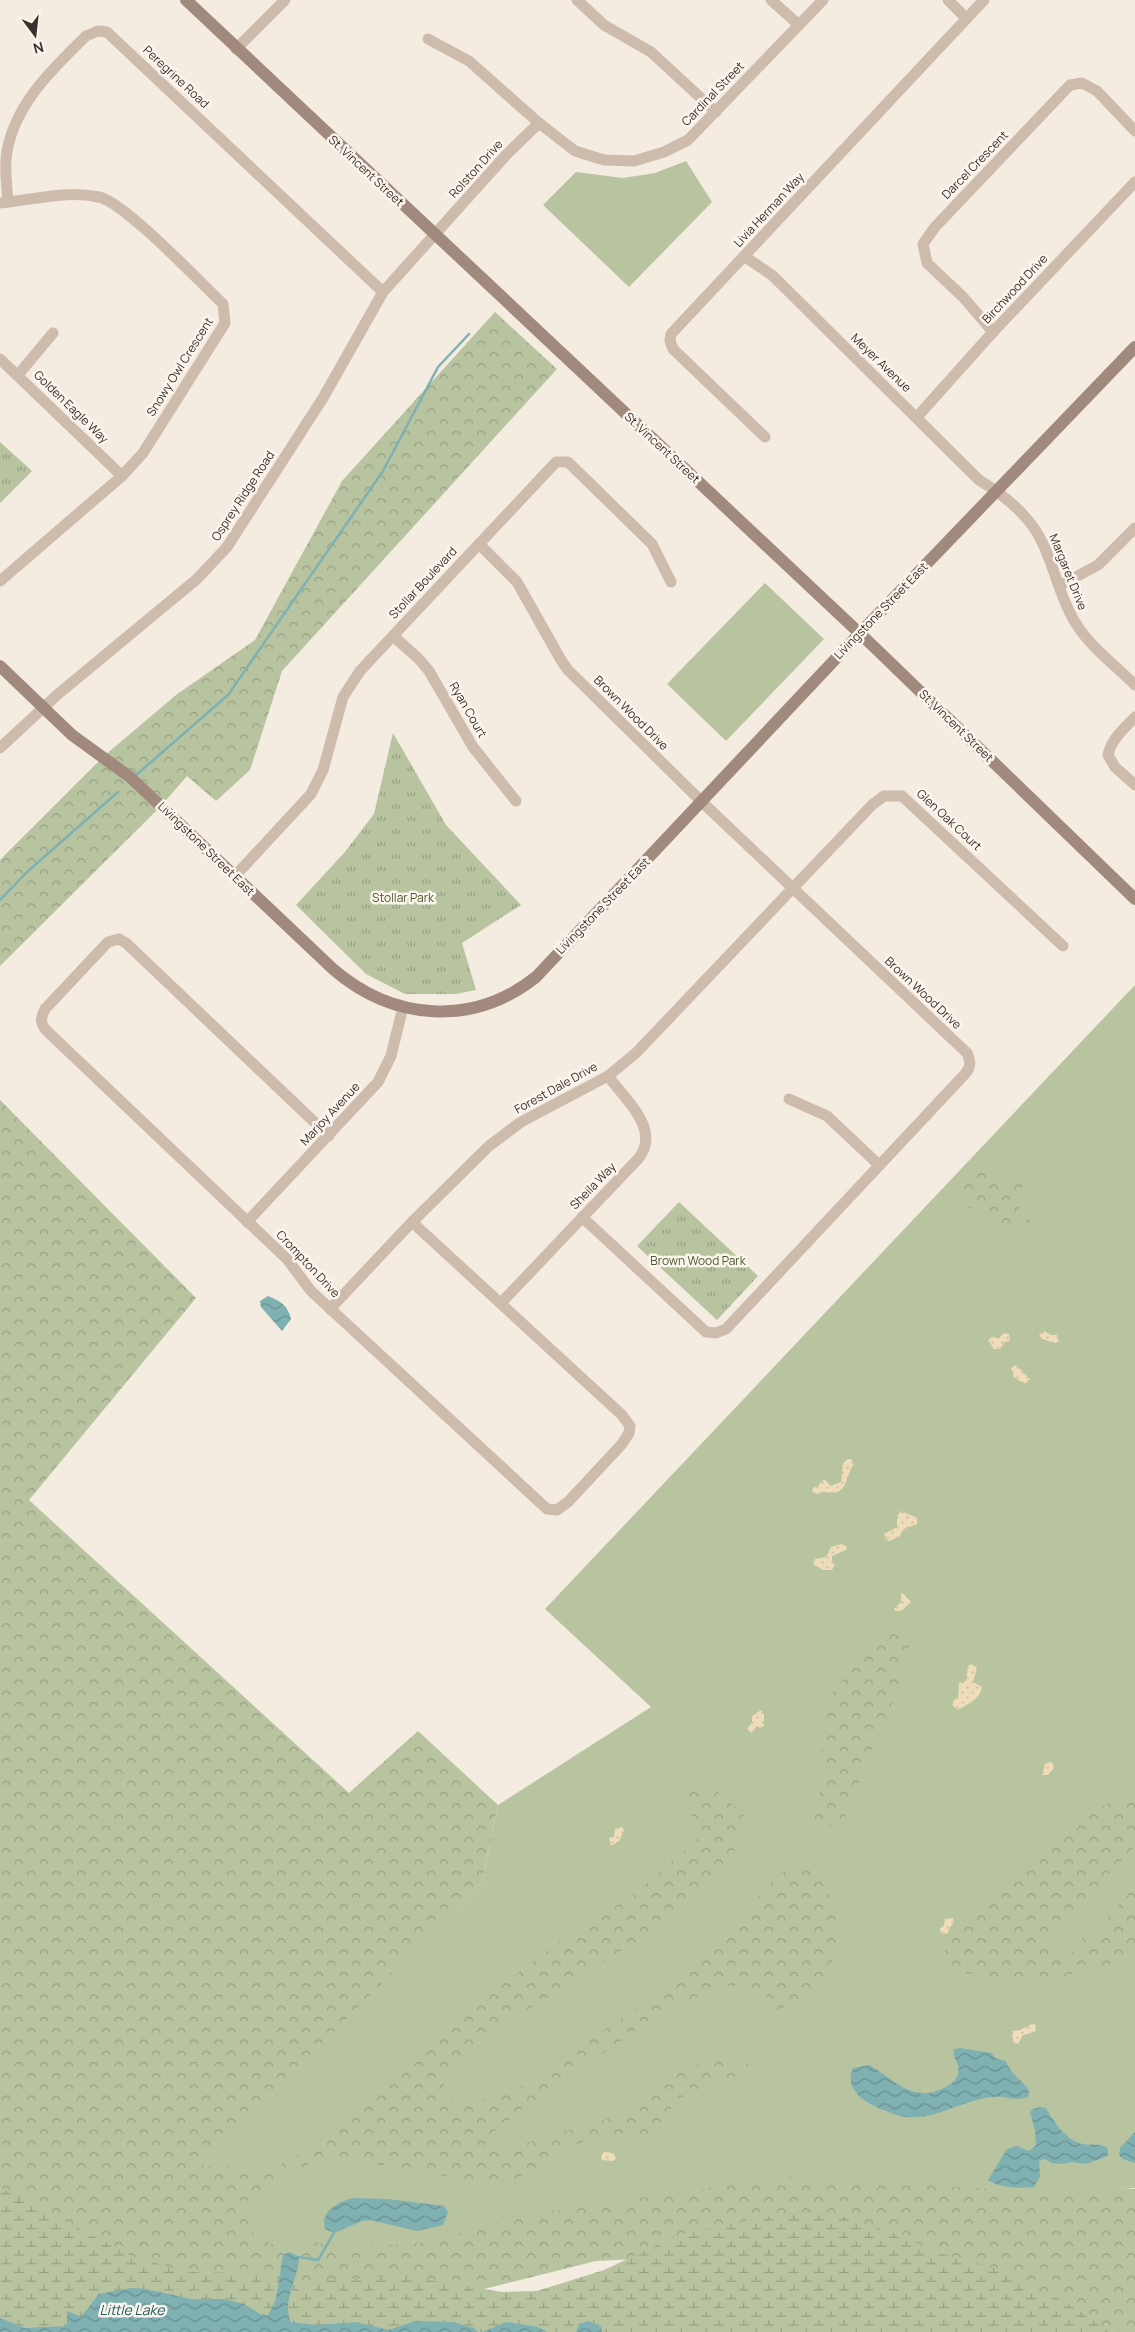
<svg xmlns="http://www.w3.org/2000/svg" width="1135" height="2332" font-family="Manrope,sans-serif">
<style>
.grass{fill:#b8c4a0}
.forest{fill:url(#forest-crowns)}
.wetland{fill:url(#wetland-marsh)}
.sand{fill:url(#sand-dots)}
.park{fill:url(#park-tufts)}
.water{fill:url(#water-waves)}
.lines{fill:none;stroke-linecap:round;stroke-linejoin:round}
.stream{stroke:#7fb0b2;stroke-width:2.5}
.street{stroke:#cdbbac;stroke-width:11}
.secondary{stroke:#a18a7d;stroke-width:12}
.labels{text-anchor:middle;stroke-width:5;stroke-linejoin:round;paint-order:stroke}
.street-label{font-size:12px;fill:#3b302b;stroke:#fbf5ee}
.park-label{font-size:12px;fill:#4a5a2e;stroke:#fbf5ee}
.water-label{font-size:14px;font-style:italic;fill:#1f5a5e;stroke:#fbf5ee}
</style>
<defs>
<pattern id="forest-crowns" width="20" height="18" patternUnits="userSpaceOnUse" patternTransform="scale(1.25)"><rect width="20" height="18" fill="#b8c4a0"/><path d="M2 6a3 3 0 1 1 6 0M12 15a3 3 0 1 1 6 0" fill="none" stroke="#97a083"/></pattern>
<pattern id="wetland-marsh" width="20" height="14" patternUnits="userSpaceOnUse" patternTransform="scale(1.25)"><rect width="20" height="14" fill="#b8c4a0"/><path d="M1 5h8M5 5V1M11 12h8M15 12V8" fill="none" stroke="#97a083"/></pattern>
<pattern id="sand-dots" width="8" height="8" patternUnits="userSpaceOnUse" patternTransform="scale(1.25)"><rect width="8" height="8" fill="#efdcb8"/><path d="M2 2h.1M6 6h.1" fill="none" stroke="#cebd9e" stroke-width="1.8" stroke-linecap="round"/></pattern>
<pattern id="park-tufts" width="24" height="20" patternUnits="userSpaceOnUse" patternTransform="scale(1.25)"><rect width="24" height="20" fill="#b8c4a0"/><path d="M3 7l-1-3M5 7V3M7 7l1-3M15 17l-1-3M17 17v-4M19 17l1-3" fill="none" stroke="#97a083"/></pattern>
<pattern id="water-waves" width="16" height="10" patternUnits="userSpaceOnUse" patternTransform="scale(1.25)"><rect width="16" height="10" fill="#7fb0b2"/><path d="M0 5q4-4 8 0t8 0" fill="none" stroke="#699091"/></pattern>
</defs>
<rect width="100%" height="100%" fill="#f4ebe1"/>
<g class="grass">
<polygon points="686,161 712,202 629,287 543,205 576,172 623,178 655,173"/>
<polygon points="765,583 824,639 726,741 667,684"/>
<polygon points="1135,985 1135,2188 266,2265 201,2166 482,1882 498,1805 651,1707 545,1609"/>
</g>
<g class="forest">
<polygon points="495,312 557,369 282,671 250,770 216,801 187,776 161,806 0,966 0,860 104,756 176,695 255,640 342,481"/>
<path d="M 0,1100 L 196,1298 L 29,1500 L 349,1793 L 418,1731 L 498,1805 L 482,1882 L 202,2166 L 247,2167 L 258,2179 L 339,2129 L 395,2072 L 454,2023 L 581,1924 L 629,1899 L 698,1838 L 683,1789 L 713,1788 L 744,1814 L 734,1853 L 686,1910 L 472,2045 L 440,2091 L 462,2105 L 517,2090 L 662,1990 L 703,1956 L 780,1873 L 807,1863 L 829,1892 L 842,1943 L 821,1984 L 777,2012 L 765,1993 L 746,1987 L 724,1985 L 654,2018 L 528,2105 L 491,2134 L 499,2151 L 618,2116 L 676,2067 L 698,2065 L 715,2057 L 733,2070 L 752,2062 L 755,2065 L 754,2068 C 728,2081 699,2089 672,2101 L 670,2117 L 659,2133 L 624,2142 L 588,2139 L 507,2184 L 477,2183 L 396,2166 L 373,2165 L 333,2155 L 300,2168 L 246,2201 L 254,2236 L 283,2249 L 313,2242 L 337,2246 L 414,2244 L 446,2238 L 472,2229 L 533,2214 L 783,2177 L 1011,2190 L 1135,2189 L 1135,2332 L 1072,2332 L 676,2257 L 596,2261 L 448,2298 L 0,2318 Z"/>
<path d="M 981,1171 L 1007,1179 L 1022,1180 L 1025,1183 C 1022,1190 1015,1193 1013,1201 L 1030,1222 L 1029,1224 L 1009,1234 L 1001,1230 C 1000,1227 999,1221 997,1219 C 983,1201 964,1220 957,1190 Z"/>
<path d="M 898,1626 L 911,1630 L 913,1635 L 883,1732 L 875,1738 C 871,1767 850,1793 844,1823 C 828,1830 815,1827 807,1811 L 831,1777 L 830,1768 L 822,1760 L 823,1705 L 846,1676 Z"/>
<polygon points="1135,1792 1135,1846 1046,1942 1050,1954 1055,1957 1061,1958 1075,1950 1083,1938 1097,1931 1130,1892 1135,1894 1135,1958 1054,1979 1019,1979 934,1970 955,1932 979,1908 1091,1811"/>
</g>
<polygon class="wetland" points="0,2187 133,2257 188,2272 242,2273 297,2283 398,2275 502,2292 537,2291 604,2270 678,2235 782,2214 823,2210 890,2232 940,2253 1005,2271 1072,2306 1110,2332 0,2332"/>
<g class="sand">
<polygon points="1044,1331 1051,1335 1057,1335 1059,1341 1055,1343 1042,1339 1039,1335"/>
<polygon points="1004,1333 1009,1334 1010,1340 1004,1343 1000,1349 994,1349 988,1340 992,1337 999,1338"/>
<polygon points="1016,1365 1030,1379 1026,1383 1023,1383 1014,1377 1011,1368"/>
<path d="M 848,1459 L 851,1459 L 854,1464 C 847,1473 848,1488 837,1492 C 829,1495 827,1489 817,1494 L 812,1492 L 813,1488 L 818,1486 L 824,1479 L 831,1486 L 841,1482 L 843,1463 Z"/>
<polygon points="901,1511 917,1518 917,1524 904,1529 899,1537 889,1541 886,1539 884,1534 897,1527 897,1516"/>
<polygon points="842,1544 847,1547 846,1550 832,1556 832,1561 835,1564 832,1570 823,1570 813,1564 815,1559 826,1557 831,1547"/>
<polygon points="903,1593 911,1602 901,1611 895,1611 894,1609 901,1602 901,1594"/>
<path d="M 971,1664 L 977,1668 L 973,1682 L 982,1687 C 980,1700 967,1704 958,1710 L 953,1706 L 952,1702 L 958,1697 L 959,1683 L 966,1681 L 968,1666 Z"/>
<polygon points="761,1710 764,1714 764,1726 760,1728 757,1726 751,1733 747,1728 752,1723 752,1716"/>
<polygon points="1052,1762 1054,1768 1048,1775 1042,1775 1045,1764"/>
<polygon points="622,1827 624,1831 619,1841 611,1846 609,1838 614,1837 615,1829"/>
<polygon points="953,1918 954,1923 950,1927 948,1933 941,1934 940,1929 944,1925 945,1919"/>
<polygon points="1032,2024 1036,2025 1035,2032 1023,2035 1018,2044 1013,2042 1012,2031 1020,2030"/>
<polygon points="604,2152 613,2153 616,2158 613,2161 602,2160 601,2156"/>
</g>
<g class="park">
<polygon points="0,442 32,471 0,503"/>
<polygon points="393,733 446,825 521,905 462,943 476,990 456,994 405,994 366,974 296,905 344,853 374,814"/>
<polygon points="679,1202 758,1276 717,1320 637,1246"/>
</g>
<g class="water">
<path d="M 268,1296 C 281,1301 288,1306 291,1319 L 282,1331 L 261,1307 L 260,1301 Z"/>
<path d="M 960,2048 L 992,2053 L 995,2058 L 1006,2061 C 1010,2074 1022,2079 1029,2091 L 1028,2097 C 1011,2102 1008,2095 994,2097 C 954,2100 927,2130 886,2111 C 876,2107 867,2103 859,2096 C 851,2087 848,2080 853,2068 L 869,2065 C 893,2078 911,2103 942,2089 C 949,2086 955,2082 958,2074 C 961,2065 952,2058 954,2049 Z"/>
<path d="M 1040,2107 L 1046,2108 C 1053,2121 1066,2140 1082,2144 C 1092,2146 1100,2142 1108,2149 L 1108,2156 L 1086,2164 L 1072,2162 L 1063,2164 L 1052,2163 L 1044,2159 L 1039,2161 L 1040,2177 L 1034,2187 C 1017,2188 1003,2189 988,2180 L 1007,2149 L 1017,2146 L 1029,2151 L 1036,2145 L 1035,2130 L 1030,2112 L 1033,2109 Z"/>
<polygon points="1135,2132 1135,2163 1123,2159 1119,2155 1120,2148"/>
<path d="M 353,2198 L 388,2199 L 444,2206 L 448,2212 L 443,2225 L 417,2231 L 371,2220 L 362,2221 L 334,2233 L 325,2229 C 320,2211 338,2202 353,2198 Z"/>
<path d="M 290,2252 L 299,2257 C 299,2278 281,2301 291,2322 L 316,2325 L 356,2322 L 388,2330 L 416,2321 L 453,2322 L 474,2328 L 478,2332 L 0,2332 L 0,2318 L 25,2328 L 67,2326 L 67,2311 L 81,2317 L 99,2294 L 131,2288 L 146,2289 L 191,2299 L 224,2299 L 244,2304 L 260,2314 L 268,2315 L 276,2299 L 283,2255 Z"/>
<polygon points="589,2321 601,2326 602,2332 576,2332 579,2324"/>
<polygon points="506,2322 538,2327 547,2332 482,2332"/>
</g>
<g class="lines">
<g class="stream">
<polyline points="135,776 228,695 383,471 438,367 469,334"/>
<polyline points="0,900 28,871 118,792"/>
<polyline points="299,2257 318,2260 334,2233"/>
</g>
<g class="street">
<polyline points="577,0 604,25 651,52 716,112"/>
<polyline points="771,0 799,25"/>
<polyline points="948,0 966,18"/>
<polyline points="428,39 469,61 539,123 575,151 604,160 634,161 664,152 688,140 823,0"/>
<polyline points="236,49 285,0"/>
<path d="M 8,202 C 7,188 5,174 6,159 C 11,108 51,70 86,36 L 98,31 L 107,32 L 383,292"/>
<path d="M 0,203 C 33,200 65,190 99,197 C 124,202 200,282 223,304 L 225,323 L 143,453 L 122,476 L 0,581"/>
<path d="M 745,257 L 772,275 L 979,480 C 1004,495 1031,517 1043,544 C 1055,569 1060,598 1075,622 C 1089,646 1115,665 1135,685"/>
<polyline points="993,332 963,297 927,263 923,244 935,227 1070,85 1082,83 1097,91 1135,131"/>
<polyline points="0,359 122,476"/>
<polyline points="18,375 53,333"/>
<polyline points="917,417 993,332 1135,182"/>
<polyline points="765,437 673,349 670,341 671,334 984,0"/>
<path d="M 479,544 L 517,582 L 561,660 L 568,670 L 702,802 L 967,1053 C 971,1062 971,1067 965,1074 L 726,1329 L 716,1333 L 706,1332 L 582,1217"/>
<polyline points="1059,586 1098,565 1135,528"/>
<polyline points="393,636 418,658 429,671 473,747 516,801"/>
<path d="M 1135,717 C 1125,728 1111,739 1108,755 L 1115,767 L 1135,785"/>
<polyline points="0,748 57,695 197,579 227,547 323,398 383,292 507,154 539,123"/>
<polyline points="235,876 311,794 323,770 343,697 360,671 556,462 568,462 652,544 671,582"/>
<polyline points="789,1099 827,1116 879,1165"/>
<path d="M 329,1136 L 126,943 L 119,939 L 108,942 L 45,1009 C 40,1019 40,1024 48,1032 L 287,1259 L 311,1291 L 547,1509 L 557,1510 L 568,1502 L 622,1444 L 629,1433 L 630,1426 L 622,1415 L 412,1222"/>
<polyline points="247,1222 378,1082 391,1056 403,1007"/>
<path d="M 501,1303 L 638,1159 C 662,1130 625,1099 608,1076"/>
<polyline points="330,1309 412,1222 489,1146 521,1122 608,1076 636,1053 872,805 884,796 902,796 1063,946"/>
</g>
<g class="secondary">
<polyline points="186,0 871,644 1135,899"/>
<path d="M 0,666 L 72,735 L 130,777 L 333,969 C 393,1021 473,1027 536,977 L 859,634 L 1135,347"/>
</g>
</g>
<g class="labels">
<g class="street-label">
<text transform="translate(176 77) rotate(43)" y="4">Peregrine Road</text>
<text transform="translate(713 94) rotate(-46)" y="4">Cardinal Street</text>
<text transform="translate(975 165) rotate(-46)" y="4">Darcel Crescent</text>
<text transform="translate(476 169) rotate(-48)" y="4">Rolston Drive</text>
<text transform="translate(366 171) rotate(43)" y="4">St. Vincent Street</text>
<text transform="translate(769 210) rotate(-47)" y="4">Livia Herman Way</text>
<text transform="translate(1015 289) rotate(-47)" y="4">Birchwood Drive</text>
<text transform="translate(881 363) rotate(44)" y="4">Meyer Avenue</text>
<text transform="translate(180 367) rotate(-58)" y="4">Snowy Owl Crescent</text>
<text transform="translate(71 407) rotate(44)" y="4">Golden Eagle Way</text>
<text transform="translate(662 448) rotate(43)" y="4">St. Vincent Street</text>
<text transform="translate(243 496) rotate(-57)" y="4">Osprey Ridge Road</text>
<text transform="translate(1068 572) rotate(68)" y="4">Margaret Drive</text>
<text transform="translate(423 583) rotate(-47)" y="4">Stollar Boulevard</text>
<text transform="translate(881 611) rotate(-46)" y="4">Livingstone Street East</text>
<text transform="translate(468 710) rotate(60)" y="4">Ryan Court</text>
<text transform="translate(631 713) rotate(45)" y="4">Brown Wood Drive</text>
<text transform="translate(956 726) rotate(44)" y="4">St. Vincent Street</text>
<text transform="translate(949 820) rotate(43)" y="4">Glen Oak Court</text>
<text transform="translate(206 849) rotate(44)" y="4">Livingstone Street East</text>
<text transform="translate(603 906) rotate(-46)" y="4">Livingstone Street East</text>
<text transform="translate(923 993) rotate(43)" y="4">Brown Wood Drive</text>
<text transform="translate(556 1088) rotate(-29)" y="4">Forest Dale Drive</text>
<text transform="translate(330 1114) rotate(-47)" y="4">Marjoy Avenue</text>
<text transform="translate(593 1186) rotate(-46)" y="4">Sheila Way</text>
<text transform="translate(308 1264) rotate(47)" y="4">Crompton Drive</text>
</g>
<g class="park-label">
<text x="403" y="902">Stollar Park</text>
<text x="698" y="1265">Brown Wood Park</text>
</g>
<g class="water-label">
<text x="132" y="2315">Little Lake</text>
</g>
</g>
<g transform="translate(35 35) rotate(165)" stroke="#fbf5ee" stroke-width="4" paint-order="stroke">
<path d="M0-4L9 19L0 12L-9 19Z" fill="#3b302b"/>
<text y="-8" font-size="14" font-weight="bold" text-anchor="middle" fill="#3b302b">N</text>
</g>
</svg>
